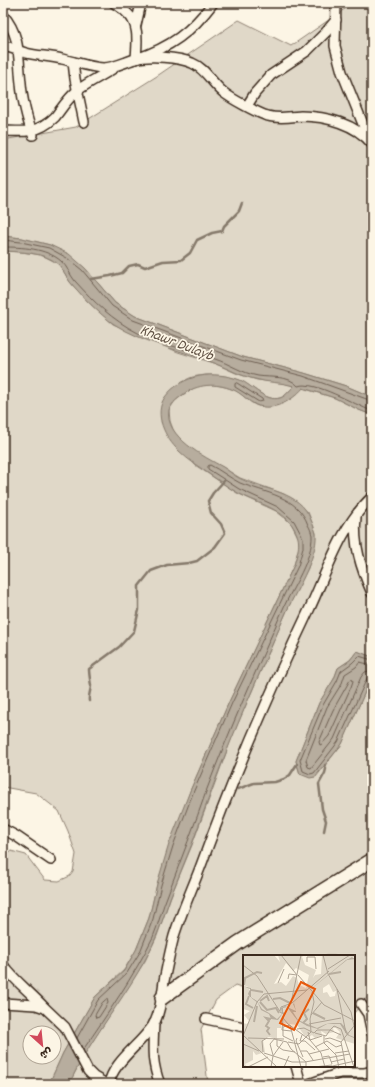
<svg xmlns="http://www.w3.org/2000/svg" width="375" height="1087" font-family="Dekko,'Playpen Sans Arabic',sans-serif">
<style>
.green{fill:#e0d8c8;stroke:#8e8173;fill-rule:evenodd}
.water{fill:#b7ad9e;stroke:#85796b}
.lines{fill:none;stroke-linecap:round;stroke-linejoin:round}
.shore{stroke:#6d5e51;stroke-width:1}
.stream{stroke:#85796b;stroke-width:2.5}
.minor-casing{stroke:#3b2a1e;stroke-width:12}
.secondary-casing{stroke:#3b2a1e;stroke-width:16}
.minor{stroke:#fcf5e5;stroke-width:9}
.secondary{stroke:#fcf5e5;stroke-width:13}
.labels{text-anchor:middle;stroke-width:3.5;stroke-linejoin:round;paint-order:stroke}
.water-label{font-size:15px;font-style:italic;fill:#605144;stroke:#fcf5e5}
.inset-river{fill:none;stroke:#b7ad9e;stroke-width:2}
.inset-road{fill:none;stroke:#afa495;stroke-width:1}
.view{fill:#e8590c;fill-opacity:0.15;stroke:#e8590c;stroke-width:2}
.inset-edge{fill:none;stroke:#3b2a1e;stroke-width:2}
</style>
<rect width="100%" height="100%" fill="#fcf5e5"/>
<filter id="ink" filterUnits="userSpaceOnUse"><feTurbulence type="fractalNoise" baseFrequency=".025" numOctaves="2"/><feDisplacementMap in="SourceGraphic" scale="8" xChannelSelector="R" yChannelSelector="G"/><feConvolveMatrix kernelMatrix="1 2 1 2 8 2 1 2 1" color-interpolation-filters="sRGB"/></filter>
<g filter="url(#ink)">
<g class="green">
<polygon points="352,3 372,3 372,397 346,386 304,373 243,357 135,316 115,303 85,268 50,245 22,238 3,236 3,140 76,127 157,76 239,20 291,46 352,4"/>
<path d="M 3,251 L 21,252 L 42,255 L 59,264 L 70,282 L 88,302 L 113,324 L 178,352 L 216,364 L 238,374 L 257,380 L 284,383 L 294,386 C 290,390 286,396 280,398 C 265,402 252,385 239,380 C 229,376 217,375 206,375 C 199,376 192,376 186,380 C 181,384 165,415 161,422 L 195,465 L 237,493 L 276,511 L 291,523 L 299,539 L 299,547 L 294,565 L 229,702 L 190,791 L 157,884 L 149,918 L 136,950 L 124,970 L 95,997 L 63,1053 L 49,1084 L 3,1084 L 3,855 L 11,851 L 26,855 L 45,880 L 59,881 L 70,876 L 73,872 L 76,854 L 68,831 L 59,811 L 36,793 L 3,787 ZM 30,1033 L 54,1033 L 54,1057 L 30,1057 Z"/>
<path d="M 211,384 C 220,386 229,387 238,392 C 244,396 251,404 258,406 C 276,409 292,401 302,388 L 335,398 L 359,410 L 372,415 L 372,657 L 357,651 L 350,660 L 338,668 L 334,679 L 319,703 L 296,761 L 300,774 L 316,777 L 342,744 L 372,676 L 372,996 L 370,994 L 354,1013 L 354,956 L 244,956 L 244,989 L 235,986 L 216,1000 L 201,1029 L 208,1084 L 69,1084 L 85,1053 L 145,961 L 157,936 L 171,896 L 192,845 L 232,737 L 292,599 L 308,568 L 314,546 L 316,533 L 308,512 L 284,494 L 240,478 L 224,468 L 202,457 L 186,445 L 174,432 L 170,421 L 169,410 L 175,401 L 187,392 L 198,386 Z"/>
</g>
<g class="water">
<path d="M 3,236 L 22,238 L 50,245 L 69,254 L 85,268 L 115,303 L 135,316 L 243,357 L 304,373 L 346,386 L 372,397 L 372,415 L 359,410 L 335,398 L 303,388 C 292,401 273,412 256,405 C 248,401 243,395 236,391 C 219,383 201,383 185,393 C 180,397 171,403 169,410 C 164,437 205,457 223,467 C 228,470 233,475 239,478 C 264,491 300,490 311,520 C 313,524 315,530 316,534 C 318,557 294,594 285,615 C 260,673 234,730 212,789 C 205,807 199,826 192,844 C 185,862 177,880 170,898 C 163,919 156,940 145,960 C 127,993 104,1022 85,1054 C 79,1064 74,1074 69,1084 L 49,1084 L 63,1053 L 95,997 L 124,971 L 136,950 L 149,918 L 157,884 L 169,844 L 190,791 L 229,702 L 294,565 C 299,548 302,540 292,525 C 281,508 254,502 238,493 C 229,488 221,482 212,476 C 201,468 189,461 179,451 C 165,438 153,414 165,397 C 182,374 214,370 240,380 C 252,385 265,402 280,398 C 286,396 290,390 294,386 C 281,382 268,383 255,379 C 241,376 229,369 216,364 C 182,350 145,344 114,324 C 100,315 81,295 70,282 C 66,276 63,269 58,264 C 44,252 21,252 3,251 Z"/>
<polygon points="357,651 372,657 372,676 342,744 315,777 310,778 300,774 296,761 319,703 334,679 338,668 350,660"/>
</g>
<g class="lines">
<g class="shore">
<polyline points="3,240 21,242 49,248 67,258 82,270 112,306 133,320 241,360 303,376 372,401"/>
<path d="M 3,247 C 22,247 46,248 61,261 C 67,266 70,275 75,281 C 95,303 111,319 138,333 C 162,345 190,350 215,359 C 230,364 242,373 258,376 C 271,378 289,375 298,386 C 314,380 355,405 372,411"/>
<polygon points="237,383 262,399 263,401 259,402 235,387 235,384"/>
<polyline points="372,660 359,656 352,663 341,671 337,681 323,705 300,760 303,771 310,774 314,773 338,742 368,676 372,675"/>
<polyline points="372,665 360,662 356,667 345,674 342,683 327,707 306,760 308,767 311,768 334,739 361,677 365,672 372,670"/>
<polygon points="352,679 353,681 351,687 329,736 322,744 320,745 319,742 333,710 350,680"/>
<polygon points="107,999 108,1003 99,1017 96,1018 95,1015 102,1003"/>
<path d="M 77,1038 L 98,1000 L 127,973 L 140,952 L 153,919 L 161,885 L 173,846 L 193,793 L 232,703 L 298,566 L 303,548 L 303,538 L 294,521 L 278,507 L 239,489 L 208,469 L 208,466 L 210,465 C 220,470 230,478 240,483 C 265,493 298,496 308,525 C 310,528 311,531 312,535 C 313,558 292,588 283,609 C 257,669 230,728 207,789 C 195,824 181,859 168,894 C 162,908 159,923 153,937 C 134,976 108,1013 83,1050"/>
</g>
<g class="stream">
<polyline points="91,279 110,276 122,273 129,266 138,264 145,267 163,261 181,260 190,253 197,240 212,233 222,231 224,226 239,211 242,203"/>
<path d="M 89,701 C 88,696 91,690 91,685 C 90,679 89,674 89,669 L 119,647 L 134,631 L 139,610 L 139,586 L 151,571 L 167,565 L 189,563 L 197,561 L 215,547 L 225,533 L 221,524 L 211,513 L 208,501 L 213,493 L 224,481"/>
<polyline points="238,789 254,783 275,782 284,779 290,775 297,764"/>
<polyline points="324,831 326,821 322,809 319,784 325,773 326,769 325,765"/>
</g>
<defs>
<g id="minor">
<path d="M 114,3 C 118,6 123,9 127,13 C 140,24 137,43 136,59 C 171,47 191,32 213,3"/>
<polyline points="336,3 335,46 342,72 369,139"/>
<path d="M 3,15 C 21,36 18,57 21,83 C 22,98 27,120 33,135"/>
<polyline points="136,25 141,3"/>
<path d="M 3,46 C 11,47 18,51 26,53 C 38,56 50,56 62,59 C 76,62 89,67 103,68 C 114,68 125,62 135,59 C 148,55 179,57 192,63 C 205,68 212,83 223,92 C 230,98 259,114 268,116 C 279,119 290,117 301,116 C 326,116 356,124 372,144"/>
<polyline points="73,62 75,79 84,122"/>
<polyline points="247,106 255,93 271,75 307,51 326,32 336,20"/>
<path d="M 3,131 C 24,132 39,133 55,117 C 62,108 68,98 77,91 C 88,82 102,76 114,68"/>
<path d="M 356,517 C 353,544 361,568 372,593"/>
<polyline points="3,829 16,836 51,860"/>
<path d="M 3,965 C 15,981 31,993 44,1007"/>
<polyline points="3,1003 36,1005 45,1008 65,1027 88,1071 94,1077 106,1084"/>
<polyline points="361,1004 368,1014 372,1033"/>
<polyline points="206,1019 244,1027"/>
<path d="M 154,1023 C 153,1046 151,1062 160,1084"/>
<polyline points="296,1066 301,1084"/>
<path d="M 109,1084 C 112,1062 145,1041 155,1022 C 161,1009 162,995 164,981 C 167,966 170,951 174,936 C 182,910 194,885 203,860 C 234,775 270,692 309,610 C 327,572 340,527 372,497"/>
<polyline points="309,1084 340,1073 364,1073 372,1071"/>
</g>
<polyline id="secondary" points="162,998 238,943 372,860"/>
</defs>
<use href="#minor" class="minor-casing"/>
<use href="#secondary" class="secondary-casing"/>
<use href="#minor" class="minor"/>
<use href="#secondary" class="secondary"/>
</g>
</g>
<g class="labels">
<g class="water-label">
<text transform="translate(177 342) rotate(21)" y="5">Khawr Dulayb</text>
</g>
</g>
<g transform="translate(243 955)">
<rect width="112" height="112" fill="#fcf5e5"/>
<path d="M 0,0 L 31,0 L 37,7 L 35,0 L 61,0 L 59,2 L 62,10 L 73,15 L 70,23 L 72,20 L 78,19 L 79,0 L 112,0 L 112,3 L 109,2 L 105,4 L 112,4 L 112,89 L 93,83 L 97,77 L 93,73 L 90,73 L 91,77 L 83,79 L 78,76 L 79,80 L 72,83 L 69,80 L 66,82 L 61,80 L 54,70 L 38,68 L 38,73 L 34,73 L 34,84 L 26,82 L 20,85 L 22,97 L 13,100 L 10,96 L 10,105 L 2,109 L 4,112 L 0,112 L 0,68 L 4,69 L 6,66 L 1,60 L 7,56 L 0,54 L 0,31 L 6,33 L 6,42 L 14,46 L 7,41 L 8,33 L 0,30 ZM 43,8 L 50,16 L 53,13 L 66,20 L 63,33 L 56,30 L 54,23 L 50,21 L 43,31 L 38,27 L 31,29 ZM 86,29 L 90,37 L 93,36 L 92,41 L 87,42 L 84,37 L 80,38 L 80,33 Z" fill="#e0d8c8" fill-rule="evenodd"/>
<path d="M 109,2 L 112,4 L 104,5 L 51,48 L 53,56 L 53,57 L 50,57 L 55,65 L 74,73 L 83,69 L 90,68 L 98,68 L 101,71 L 106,80 L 111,82 L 111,78 L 112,77 L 111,83 L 104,80 L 97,69 L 84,69 L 75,74 L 64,71 L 54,65 L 44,52 L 40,53 L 40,58 L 35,65 L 28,64 L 26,59 L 18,55 L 15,48 L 7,42 L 5,39 L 7,34 L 0,31 L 8,33 L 8,42 L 14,46 L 19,54 L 26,58 L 34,64 L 39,59 L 38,53 L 42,51 L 53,56 L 50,49 L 103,5 Z" fill="#b7ad9e"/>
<path class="inset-river" d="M 86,19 L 98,17M 1,30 L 2,23 L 14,17 L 19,18M 8,35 L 20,37M 6,41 L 3,49 L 10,53M 30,44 L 37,43 L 47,48M 17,46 L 24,41 L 26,46M 17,47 L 24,55 L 33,53 L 36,58M 70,58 L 82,64M 11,67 L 14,51M 60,68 L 64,64 L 61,58 L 66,54M 27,80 L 24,76 L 26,73 L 23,71 L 26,66 L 23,63 L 28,64"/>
<path class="inset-road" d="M 38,0 L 54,20M 80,0 L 85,19 L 94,34 L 103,78M 64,7 L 64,2 L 72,2 L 73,14M 0,10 L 14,21 L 38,58 L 41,58 L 40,63 L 45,69 L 67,85 L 78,98 L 82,112M 85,14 L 107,0M 55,20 L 81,50 L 112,66M 45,24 L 46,19 L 54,20M 35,28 L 41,14M 94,34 L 108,57 L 111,71 L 98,87 L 103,112M 48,48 L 58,0M 37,56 L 38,52 L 49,48 L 86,16M 68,60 L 79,47M 40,63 L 39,75 L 48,76M 66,69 L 98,63M 54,74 L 61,73 L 71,78 L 74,75 L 87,75 L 91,71 L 98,74 L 111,112M 87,75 L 98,80M 65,77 L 67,85 L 79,81M 72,78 L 83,81 L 87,75M 0,80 L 34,112M 59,80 L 57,86 L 62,86 L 72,95M 0,81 L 14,47 L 21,39 L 64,35M 81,81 L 81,88 L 93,100 L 96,112M 5,83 L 41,84M 54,83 L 53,86 L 60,102M 31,84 L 44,87 L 48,94 L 63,107 L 63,112M 82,84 L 87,83 L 98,87M 34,85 L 34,91 L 40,95 L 52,97M 50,86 L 40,81 L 40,72 L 47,70 L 58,112M 45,87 L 56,89 L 68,77 L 67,64 L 71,47 L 69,37M 0,89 L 16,96M 72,92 L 84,86 L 93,92 L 99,90M 58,96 L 64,96 L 70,105M 20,97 L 19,86 L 24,83M 21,98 L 49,107 L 62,107 L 107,99M 92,98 L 106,96M 66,99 L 86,94M 30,100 L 27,89 L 32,83M 80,102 L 86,101 L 89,109M 88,107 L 101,104M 5,112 L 25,102M 28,112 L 30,101 L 40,87M 41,112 L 46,101M 71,112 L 89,110M 85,112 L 112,106"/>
<path class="view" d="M 58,27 L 72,34 L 51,75 L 37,68 Z"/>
<rect width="112" height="112" class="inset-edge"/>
</g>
<rect width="375" height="1087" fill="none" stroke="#fcf5e5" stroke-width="16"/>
<rect x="8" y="8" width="359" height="1071" fill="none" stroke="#3b2a1e" stroke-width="1.5" filter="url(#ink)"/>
<g transform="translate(42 1045) rotate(153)"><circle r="19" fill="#fcf5e5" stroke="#afa495"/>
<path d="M0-3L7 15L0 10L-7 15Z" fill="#d1495b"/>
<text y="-6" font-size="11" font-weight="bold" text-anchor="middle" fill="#3b2a1e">ش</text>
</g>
</svg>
